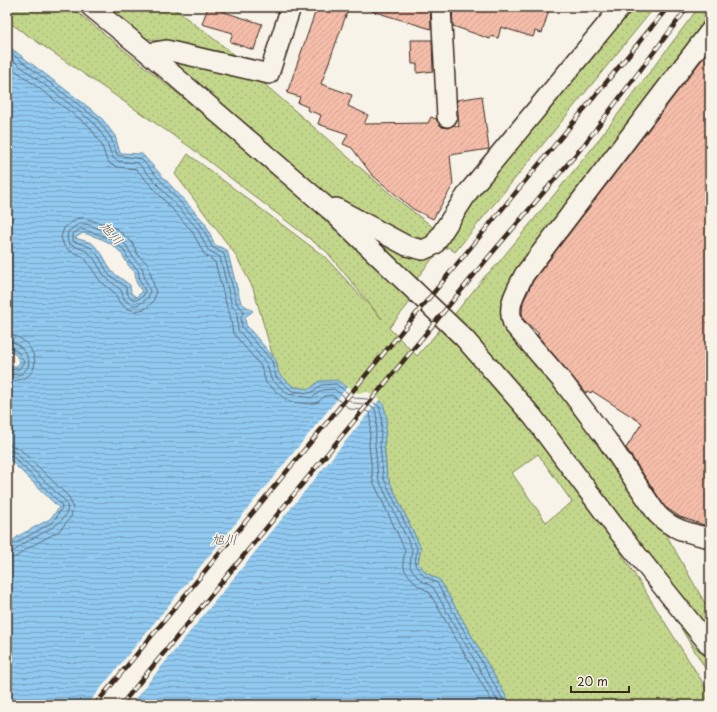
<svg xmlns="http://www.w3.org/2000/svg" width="717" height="712" font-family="'Playpen Sans','Klee One',sans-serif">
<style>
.grass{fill:url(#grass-dots);stroke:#7f8055;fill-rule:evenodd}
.water{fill:url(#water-rules);stroke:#6f8a9d;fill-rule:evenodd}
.pier{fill:#f7f3e8}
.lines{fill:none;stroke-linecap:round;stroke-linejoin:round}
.shore{stroke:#5d6a72;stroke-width:1}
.building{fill:url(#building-hatch);stroke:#3b2a1e}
.street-casing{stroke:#3b2a1e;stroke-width:22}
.street{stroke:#f7f3e8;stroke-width:19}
.rail-casing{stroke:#3b2a1e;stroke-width:4.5}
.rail{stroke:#f7f3e8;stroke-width:3;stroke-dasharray:9;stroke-linecap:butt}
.labels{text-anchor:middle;stroke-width:3;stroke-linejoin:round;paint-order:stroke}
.water-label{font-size:13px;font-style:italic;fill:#505253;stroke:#f7f3e8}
</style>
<defs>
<pattern id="grass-dots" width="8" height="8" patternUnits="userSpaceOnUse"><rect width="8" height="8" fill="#c3d78c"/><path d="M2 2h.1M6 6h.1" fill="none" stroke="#a8b978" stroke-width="1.8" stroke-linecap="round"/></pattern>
<pattern id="water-rules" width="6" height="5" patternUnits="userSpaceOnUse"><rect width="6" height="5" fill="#91caf1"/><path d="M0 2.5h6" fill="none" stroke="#78a4c3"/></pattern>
<pattern id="building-hatch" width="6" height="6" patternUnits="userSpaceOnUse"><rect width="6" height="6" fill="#f5bdaa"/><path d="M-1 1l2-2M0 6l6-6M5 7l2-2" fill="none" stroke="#d3a392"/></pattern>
</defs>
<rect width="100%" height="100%" fill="#f7f3e8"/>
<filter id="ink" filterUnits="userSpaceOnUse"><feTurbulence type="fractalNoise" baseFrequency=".025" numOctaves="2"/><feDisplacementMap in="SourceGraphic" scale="8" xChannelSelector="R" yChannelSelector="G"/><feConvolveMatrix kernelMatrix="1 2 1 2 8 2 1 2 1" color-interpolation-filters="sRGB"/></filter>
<g filter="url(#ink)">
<g class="grass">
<path d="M 7,7 L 71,7 L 261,161 L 396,281 L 411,301 L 389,328 L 417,356 L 443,326 L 528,421 L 611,537 L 710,694 L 710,705 L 511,705 L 440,580 L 426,573 L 418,563 L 421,548 L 387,476 L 384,444 L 387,418 L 356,395 L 319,381 L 310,389 L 294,387 L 278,374 L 253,288 L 235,254 L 175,174 L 188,154 L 325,257 L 382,319 L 327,252 L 190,147 L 7,21 ZM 538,454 L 572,502 L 546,522 L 512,473 Z"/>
<polygon points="100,7 172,7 244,62 141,37"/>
<polygon points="629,7 655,7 455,252 448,247 433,258 417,278 423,284 419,289 341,213 418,257 575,74 578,76 585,68 582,65"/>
<polygon points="699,7 710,7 710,24 507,302 663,529 706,605 710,608 710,633 453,316 486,275 494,268 590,151"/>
<polygon points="167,57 262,82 387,191 434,228 429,234 434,238 420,245 335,203"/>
<polygon points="671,612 694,646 706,656 710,664 710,676"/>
</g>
<path class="water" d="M 7,45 L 100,116 L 115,136 L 120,153 L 142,154 L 205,223 L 215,245 L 227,250 L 241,303 L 253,311 L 245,317 L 246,325 L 276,360 L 279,374 L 294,387 L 310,389 L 319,381 L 337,380 L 356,395 L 368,394 L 383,403 L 387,418 L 384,444 L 387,476 L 421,548 L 418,563 L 426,573 L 440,580 L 511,705 L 7,705 L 7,545 L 20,535 L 50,519 L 59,508 L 7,457 L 7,366 L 17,366 L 20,362 L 16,355 L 7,348 ZM 83,233 C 96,237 110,240 120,252 C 126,259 126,265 135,272 L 136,282 L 142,292 L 136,297 L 131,293 L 130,285 L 112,272 L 102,254 L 92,243 L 75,238 Z"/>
<polygon class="pier" points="348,386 357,393 368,392 380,399 130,705 87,705"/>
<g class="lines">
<g class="shore">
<polyline points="7,50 97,119 111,138 117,155 141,159 201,225 212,247 224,254 237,304 244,311 241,317 242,327 272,361 276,377 292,391 311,393 321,385 336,384 354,398 367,399 379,406 382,418 380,444 383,477 417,548 415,565 424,576 437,583 506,705"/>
<polyline points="7,56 93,122 106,140 113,158 118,161 138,163 197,228 208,250 220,257 232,306 237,312 238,330 267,364 271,379 288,394 311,398 323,390 334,389 353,403 366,404 375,409 377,419 375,445 378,478 412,549 410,567 420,580 433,587 500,705"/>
<polyline points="7,64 89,126 101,143 106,158 110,164 117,167 136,169 192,231 204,254 215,262 227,307 230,314 233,333 261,366 266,383 284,398 290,402 311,404 318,402 325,396 332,395 350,409 364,410 370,413 371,419 369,445 373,481 405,550 403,563 405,571 417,585 429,592 494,705"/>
<polygon points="85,218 117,229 132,242 138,255 148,264 156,293 153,302 145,309 135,311 126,308 119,302 115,293 100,281 84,257 70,251 64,246 61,237 64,228 76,219"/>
<polygon points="79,224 86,224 111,233 126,245 134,259 142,267 145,279 150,291 148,298 138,305 132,305 124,299 121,290 105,277 95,260 87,251 69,244 67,238 68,232"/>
<path d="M 81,229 L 110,238 L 123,249 L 130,262 L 138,270 L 140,281 L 145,291 L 144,295 L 137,300 C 129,300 127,294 126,287 L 109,275 L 99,257 L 90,247 L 73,241 L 73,234 Z"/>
<path d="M 7,334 C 34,335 53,382 7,381"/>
<path d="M 7,340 C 17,341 27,352 29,362 L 28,367 L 22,374 L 7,375"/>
<polyline points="7,345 18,352 24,362 19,369 7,370"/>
<polyline points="7,444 19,448 69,497 73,508 71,517 59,531 28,548 16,557 7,559"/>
<path d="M 7,450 L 15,452 L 65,501 C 78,520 37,535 26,542 C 19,546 15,553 7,553"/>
<polyline points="7,455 12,456 61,504 62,508 53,522 7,548"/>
</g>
</g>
<g class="building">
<polygon points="208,7 226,7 224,12 262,24 254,50 230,42 233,33 202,24"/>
<polygon points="317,7 349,7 321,84 352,95 348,106 368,115 364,124 428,123 431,117 436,119 442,127 448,128 454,125 459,127 457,100 482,96 489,149 450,155 453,185 433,219 413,209 372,175 352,148 343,144 348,134 318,124 321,115 307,110 308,107 298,103 300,97 287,93"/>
<polygon points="372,7 430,7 431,29 372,11"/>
<polygon points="452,7 538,7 549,10 542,33 535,31 533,37 501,27 498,38 491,36 490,39 453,26"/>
<polygon points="411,40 432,40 433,71 417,73 417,64 412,64"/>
<polygon points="710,49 710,527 680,517 665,507 626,448 642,423 592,391 591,393 587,391 586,393 537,335 539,334 523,319 522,312 523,302 533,281"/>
</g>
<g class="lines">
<defs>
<g id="street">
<polyline points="91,7 148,53 330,210 464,338 533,417 618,531 710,646"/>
<polyline points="441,7 447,117"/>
<path d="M 710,31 L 524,275 C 516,292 506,305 513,324 L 564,383 L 607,440 L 657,514 C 672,530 689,533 710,538"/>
<polyline points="148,53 166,50 269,74 291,7"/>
<polyline points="336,208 407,246 423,250 434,245 469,191 621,7"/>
</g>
</defs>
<use href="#street" class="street-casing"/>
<use href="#street" class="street"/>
<defs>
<g id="rail">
<polyline points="95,705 668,7"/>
<polyline points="121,705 487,259 583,146 688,7"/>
</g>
</defs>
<use href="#rail" class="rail-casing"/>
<use href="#rail" class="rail"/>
</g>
</g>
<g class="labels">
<g class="water-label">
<text transform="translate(112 233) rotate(49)" y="5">旭川</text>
<text x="224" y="544">旭川</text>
</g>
</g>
<rect width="717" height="712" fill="none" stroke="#f7f3e8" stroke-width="24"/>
<rect x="12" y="12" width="693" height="688" fill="none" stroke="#3b2a1e" stroke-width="1.5" filter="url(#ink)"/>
<path d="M571 686v6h58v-6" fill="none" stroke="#3b2a1e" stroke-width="2"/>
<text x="577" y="686" font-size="12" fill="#3b2a1e" stroke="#f7f3e8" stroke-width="3" paint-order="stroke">20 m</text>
</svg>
